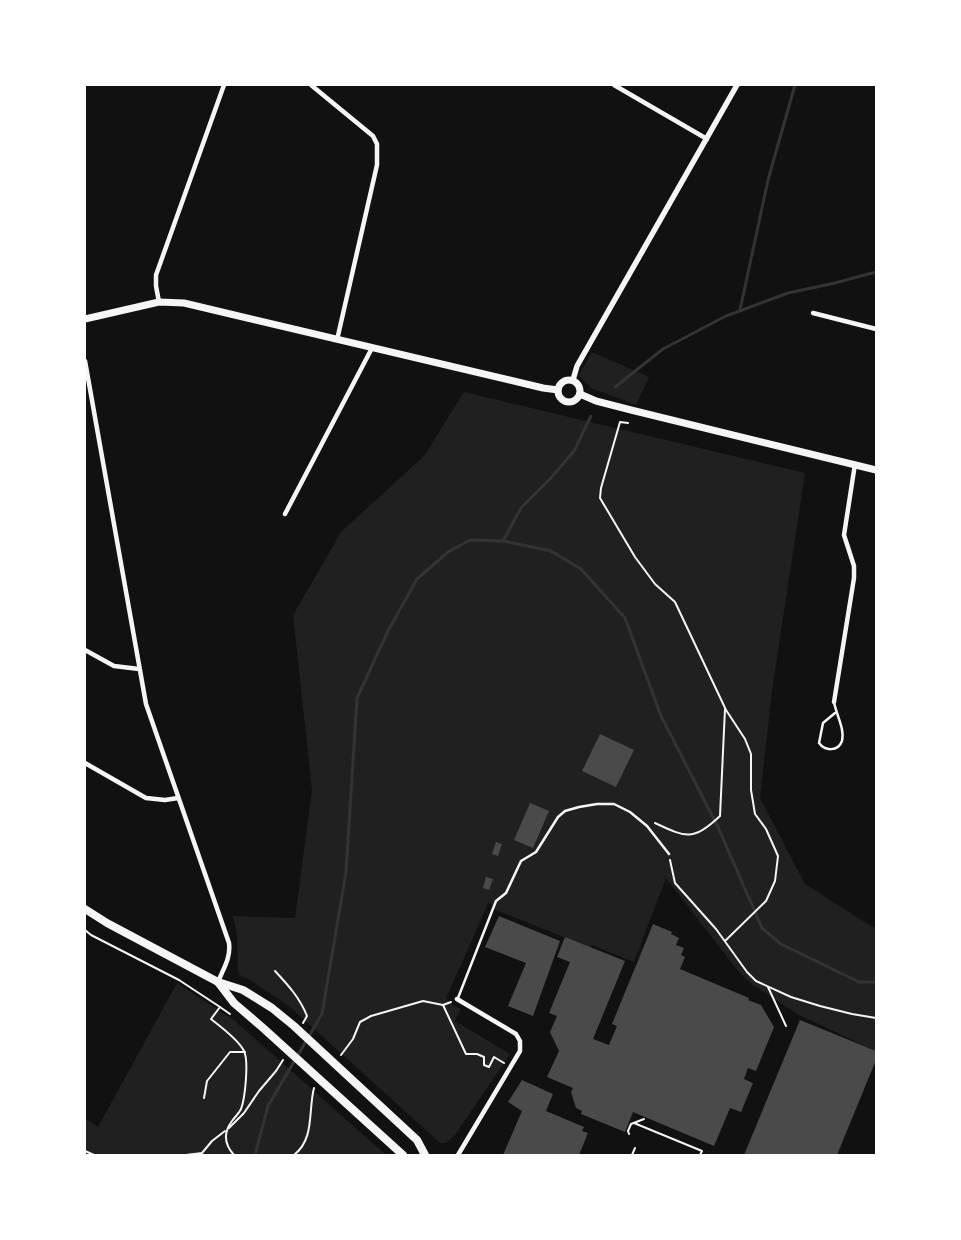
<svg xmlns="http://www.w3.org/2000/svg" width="961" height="1240" font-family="Jost,sans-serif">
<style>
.green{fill:#202020}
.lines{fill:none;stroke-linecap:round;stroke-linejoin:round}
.stream{stroke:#333;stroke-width:3}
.building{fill:#4a4a4a}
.path{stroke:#f5f5f5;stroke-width:2}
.service{stroke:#f5f5f5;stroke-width:2.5}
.minor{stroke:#f5f5f5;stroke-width:4.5}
.tertiary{stroke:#f5f5f5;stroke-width:5.5}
.secondary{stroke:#f5f5f5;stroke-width:7}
.primary{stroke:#f5f5f5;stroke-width:8}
</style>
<rect width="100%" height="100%" fill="#111"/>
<g class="green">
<polygon points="592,352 649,377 636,405 591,388 579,375"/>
<polygon points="464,392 805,473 772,691 760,798 805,884 869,925 876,928 876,1051 799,1015 754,986 738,971 666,878 634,962 592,945 591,948 496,910 489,902 446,998 452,1005 461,1009 455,1021 510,1054 455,1135 446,1143 440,1143 289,1006 247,978 241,976 238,971 237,935 233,916 295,918 312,790 293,615 341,532 424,456"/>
<polygon points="177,983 235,1021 386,1155 85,1155 85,1118 98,1127"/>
</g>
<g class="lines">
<g class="stream">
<polyline points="740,310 768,180 795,85"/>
<polyline points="615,387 663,349 726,316 788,293 835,283 876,272"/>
<polyline points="503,541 521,508 550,479 574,451 591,416"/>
<polyline points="255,1155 268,1106 322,1014 346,872 357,698 388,631 417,579 448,552 470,540 503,541 551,551 581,569 625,618 661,716 718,827 762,928 781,944 859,982 876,982"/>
</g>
</g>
<g class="building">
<polygon points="600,734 634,750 616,787 582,771"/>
<polygon points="530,803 549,811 533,848 514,840"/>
<polygon points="496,842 502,844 498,856 492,854"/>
<polygon points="486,877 493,879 489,890 483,888"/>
<polygon points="499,916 560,941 533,1016 508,1006 526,963 485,947"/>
<polygon points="653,924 672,932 671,934 679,938 676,945 684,948 681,955 685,957 680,969 749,998 748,1000 761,1005 774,1027 756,1071 748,1068 744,1079 753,1083 741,1112 730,1108 714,1146 633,1112 625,1132 581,1114 582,1111 576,1108 571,1092 573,1088 547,1077 559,1051 550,1032 557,1016 549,1013 570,962 557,957 565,937 625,961 593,1039 609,1045 617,1026 612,1024"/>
<polygon points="800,1020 876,1051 876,1060 837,1155 744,1155"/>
<polygon points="522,1080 553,1094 546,1111 584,1127 582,1131 588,1133 579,1155 503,1155 522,1111 508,1102"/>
</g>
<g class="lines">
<g class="path">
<polyline points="628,423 620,422 601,488 600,498 635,557 655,584 675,602 726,710 745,739 751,754 751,790 755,814 766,829 778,856 775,881 766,901 725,941"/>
<path d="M 655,823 C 687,838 693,841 720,816 L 725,709"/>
<polyline points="670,860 675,883 716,929 747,972 756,981 791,997 820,1006 852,1014 876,1018"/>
<path d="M 85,930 L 91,935 L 179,980 L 220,1007 L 211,1019 C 221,1027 239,1040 244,1051 C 249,1061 245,1099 241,1109 C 239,1113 235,1117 232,1121 C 223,1133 224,1144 234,1155"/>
<path d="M 275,971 C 288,985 300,998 307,1016 L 303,1023"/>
<polyline points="768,987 786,1026"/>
<polyline points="443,1005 466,1054 477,1054 484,1057 484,1065 489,1067 494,1057 504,1063"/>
<polyline points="220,1007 230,1014"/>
<polyline points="341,1055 353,1039 360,1022 371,1016 423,1001 443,1005 451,1002"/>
<polyline points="204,1098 207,1081 230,1052 245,1052"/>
<polyline points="634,1123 702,1151 700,1155"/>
<polyline points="229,1128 244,1113 259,1091 276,1071 283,1060"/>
<polyline points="629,1134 628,1131 631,1124 644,1119"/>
<polyline points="85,1151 94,1155"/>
<polyline points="186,1155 202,1153 212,1141 225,1131"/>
<path d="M 294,1155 C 315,1139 308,1110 314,1088"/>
<polyline points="632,1155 635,1148"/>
</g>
<g class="service">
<path d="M 834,702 C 836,714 845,729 842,741 C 838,752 825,751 819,743 L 823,723 L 835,713"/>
<polyline points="458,998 496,901 506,893 521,861 536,852 558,817 565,811 579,807 597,804 614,804 630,812 647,826 669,854"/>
</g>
<g class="minor">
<polyline points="311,85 373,136 377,144 377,165 337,340"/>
<polyline points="614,85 707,139"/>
<polyline points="159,302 156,286 156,275 224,85"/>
<polyline points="813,313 876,329"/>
<path d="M 85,361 L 146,704 L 229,943 C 231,958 223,969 218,982"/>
<polyline points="285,514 372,348"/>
<polyline points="85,650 114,666 139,669"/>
<polyline points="834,702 854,578 854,566 844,535 855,464"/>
<polyline points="85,763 146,798 165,800 178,798"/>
<polyline points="457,999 516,1034 520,1041 520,1051 458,1155"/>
</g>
<polyline class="tertiary" points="573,380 577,366 737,85"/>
<g class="secondary">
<polyline points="85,319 159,302 184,303 543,388 558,390"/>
<circle cx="569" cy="391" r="11"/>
<polyline points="580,394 596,401 631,410 876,470"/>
</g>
<g class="primary">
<polyline points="85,909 107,923 218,982 243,990 272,1008 294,1026 417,1140 425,1155"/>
<polyline points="218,982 234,1003 262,1027 403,1155"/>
</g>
</g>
<rect width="961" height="1240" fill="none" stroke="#ffffff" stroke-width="172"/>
</svg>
